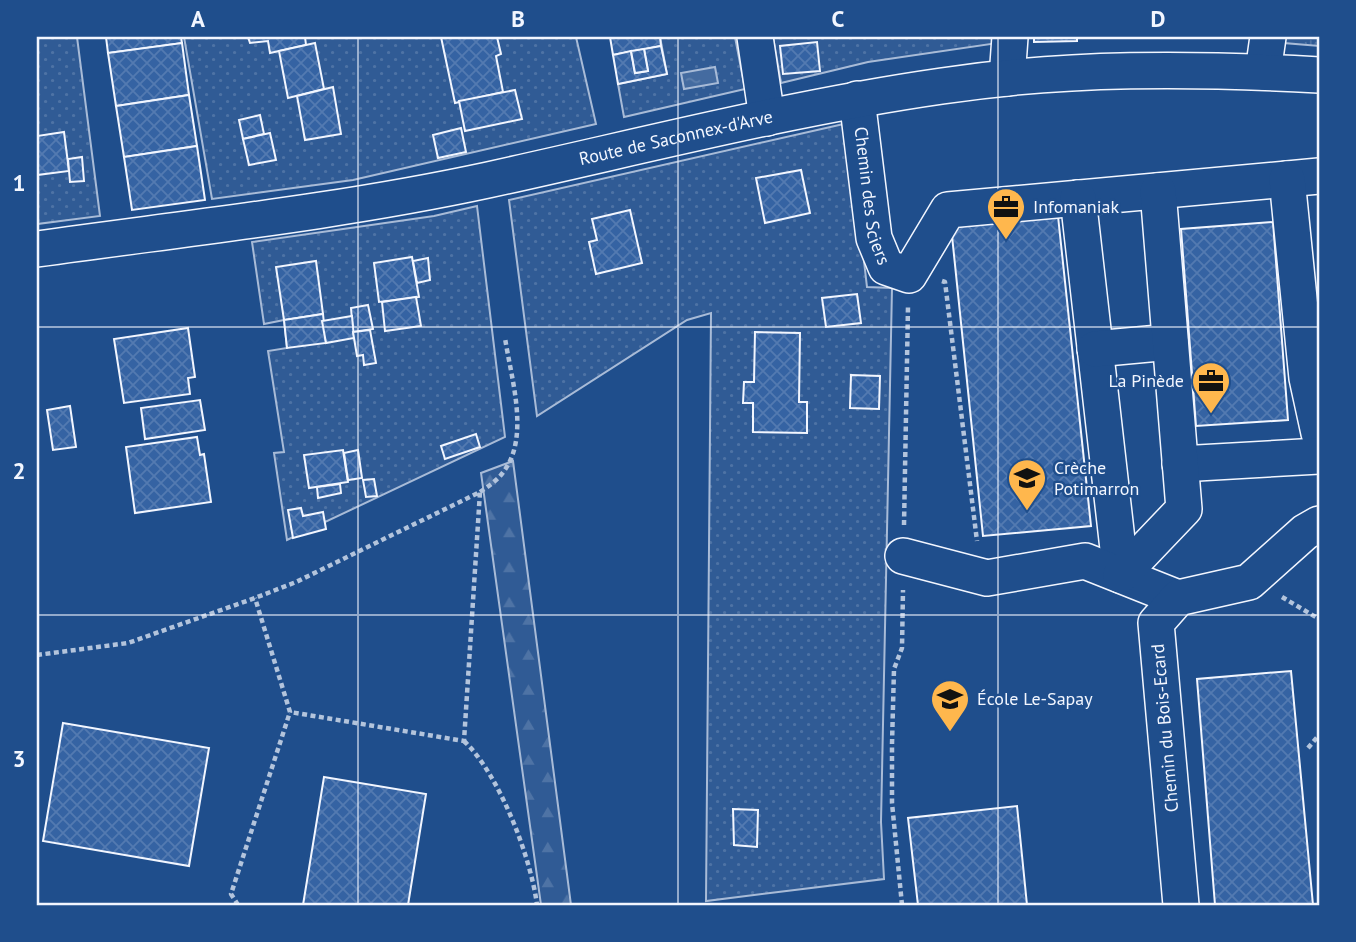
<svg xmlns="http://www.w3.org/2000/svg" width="1356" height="942" font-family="'PT Sans',sans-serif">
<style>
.forest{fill:url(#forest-firs);stroke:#a8bbd7;stroke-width:2}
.park{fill:url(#park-tufts);stroke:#a8bbd7;stroke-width:2}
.garden{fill:url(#garden-dots);stroke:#a8bbd7;stroke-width:2}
.water{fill:url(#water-ripples);stroke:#a8bbd7;stroke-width:2}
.building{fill:url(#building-cross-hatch);stroke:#f2f6ff;stroke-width:2}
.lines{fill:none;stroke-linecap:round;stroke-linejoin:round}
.minor-casing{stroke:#f2f6ff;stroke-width:38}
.path{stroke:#b3c4dc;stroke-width:4.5;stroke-dasharray:5 3.5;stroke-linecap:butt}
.minor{stroke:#1f4e8c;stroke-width:35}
.grid{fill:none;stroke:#f2f6ff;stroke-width:2;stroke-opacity:0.55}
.labels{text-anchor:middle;stroke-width:5;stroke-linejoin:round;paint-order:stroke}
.street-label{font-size:18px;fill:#f2f6ff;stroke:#1f4e8c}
.poi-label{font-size:18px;fill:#f2f6ff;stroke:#1f4e8c;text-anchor:start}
.neatline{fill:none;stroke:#f2f6ff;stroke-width:2.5}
.grid-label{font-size:23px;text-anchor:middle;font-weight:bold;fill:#f2f6ff}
</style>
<defs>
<pattern id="forest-firs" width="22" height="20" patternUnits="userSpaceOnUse" patternTransform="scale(1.75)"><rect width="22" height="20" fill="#305b95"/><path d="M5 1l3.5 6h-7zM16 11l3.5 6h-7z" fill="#4e73a5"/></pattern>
<pattern id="park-tufts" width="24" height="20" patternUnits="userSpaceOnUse" patternTransform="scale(1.75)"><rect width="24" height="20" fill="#305b95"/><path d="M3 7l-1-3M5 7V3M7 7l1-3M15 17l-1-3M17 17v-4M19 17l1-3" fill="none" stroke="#4e73a5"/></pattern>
<pattern id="garden-dots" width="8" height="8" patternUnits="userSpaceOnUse" patternTransform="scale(1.75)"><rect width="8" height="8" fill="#305b95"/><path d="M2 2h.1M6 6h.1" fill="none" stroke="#4e73a5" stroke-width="1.8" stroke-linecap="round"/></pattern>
<pattern id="water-ripples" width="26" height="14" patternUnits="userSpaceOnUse" patternTransform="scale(1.75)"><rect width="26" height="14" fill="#446ba0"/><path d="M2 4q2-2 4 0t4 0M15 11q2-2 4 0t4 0" fill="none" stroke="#5f81ae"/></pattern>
<pattern id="building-cross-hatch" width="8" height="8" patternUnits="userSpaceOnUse" patternTransform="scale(1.75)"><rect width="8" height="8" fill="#3563a3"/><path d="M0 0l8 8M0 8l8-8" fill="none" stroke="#537ab1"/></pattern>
</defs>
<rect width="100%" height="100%" fill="#1f4e8c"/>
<polygon class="forest" points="513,461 571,905 541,905 481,473"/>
<polygon class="park" points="1285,37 1319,37 1319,46 1284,43"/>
<g class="garden">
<polygon points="37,37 77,37 100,216 37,224"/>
<polygon points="184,37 576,37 596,124 353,180 212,199"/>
<polygon points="660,37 735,37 745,89 624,117 618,84 667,74"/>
<polygon points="773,37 998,37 998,43 868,62 781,83"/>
<polygon points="848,123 867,287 892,288 881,822 884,879 706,901 711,313 687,320 537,416 509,200"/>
<polygon points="477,206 505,437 287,540 274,453 284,452 268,351 287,348 284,320 264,324 252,242 434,216"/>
</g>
<polygon class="water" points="715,67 718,83 684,89 681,73"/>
<g class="building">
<polygon points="106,37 181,37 182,43 108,53"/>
<polygon points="248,37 305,37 306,45 270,53 268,41 250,43"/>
<polygon points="441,37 497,37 501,54 496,56 503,92 455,103"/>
<polygon points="610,37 660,37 661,46 613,55"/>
<polygon points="1034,37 1077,37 1077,41 1034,42"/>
<polygon points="817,42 820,71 783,74 780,46"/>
<polygon points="182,43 189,95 116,106 108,53"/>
<polygon points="315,43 324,89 288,98 279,51"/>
<polygon points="661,46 667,74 618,84 613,55 631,51 635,73 648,71 644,49"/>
<polygon points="644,49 648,71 635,73 631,51"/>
<polygon points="333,87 341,134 305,140 297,96"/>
<polygon points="515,90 522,119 465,131 459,101"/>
<polygon points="189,95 197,146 124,157 116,106"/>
<polygon points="260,115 264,134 243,139 239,120"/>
<polygon points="461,128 466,152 438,158 433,135"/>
<polygon points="64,132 69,171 37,175 37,136"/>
<polygon points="270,133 276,160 249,165 243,139"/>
<polygon points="197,146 205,200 132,210 124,157"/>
<polygon points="82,157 84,181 70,182 68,159"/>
<polygon points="801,170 810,213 765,223 756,178"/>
<polygon points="630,210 642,263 596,274 589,242 597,240 592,219"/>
<polygon points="1058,216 1091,526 983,536 951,226"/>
<polygon points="1273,222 1288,420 1196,426 1181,229"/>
<polygon points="412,257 419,297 379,302 374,263"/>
<polygon points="428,258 430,280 417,283 413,261"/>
<polygon points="316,261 323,314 284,320 276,267"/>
<polygon points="857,294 861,323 826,327 822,298"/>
<polygon points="416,297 421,326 385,331 382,302"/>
<polygon points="368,305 373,329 353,332 351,308"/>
<polygon points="323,314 326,343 287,348 284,320"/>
<polygon points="352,316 354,338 326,343 322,321"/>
<polygon points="188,328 195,377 188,378 190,394 124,403 114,339"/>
<polygon points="370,330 376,363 364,365 363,355 357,356 353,332"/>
<polygon points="755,332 800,333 799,402 807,402 807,433 753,432 753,403 743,403 744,382 754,382"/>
<polygon points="851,375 880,376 879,409 850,408"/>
<polygon points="200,400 205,430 145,439 141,408"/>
<polygon points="70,406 76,447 53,450 47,410"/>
<polygon points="476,434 480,447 445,459 441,446"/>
<polygon points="197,437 200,455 204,454 211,502 135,513 126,447"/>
<polygon points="343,450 348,482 309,488 304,455"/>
<polygon points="358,450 362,478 348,480 344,453"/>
<polygon points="374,479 377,496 366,497 363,480"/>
<polygon points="340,484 341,493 318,498 317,487"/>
<polygon points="301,508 303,516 323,512 326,529 293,538 288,510"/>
<polygon points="1291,671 1313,905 1215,905 1197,679"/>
<polygon points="63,723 209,748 189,866 43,841"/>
<polygon points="324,777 426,794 408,905 303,905"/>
<polygon points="1017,806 1027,905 918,905 908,818"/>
<polygon points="733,809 758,810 757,847 734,845"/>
</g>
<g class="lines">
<defs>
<g id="minor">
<polyline points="755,37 767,118"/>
<polyline points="1263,72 1268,37"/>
<polyline points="1007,78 1010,37"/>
<path id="s1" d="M 857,99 L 874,238 L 886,267 L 909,275 L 948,210 L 1319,176"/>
<polyline points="1287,179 1307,378 1319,433"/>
<polyline points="1078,198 1121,575"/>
<path id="s2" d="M 37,249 C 187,228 339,212 488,180 C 639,147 789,108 942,86 C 1067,67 1193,68 1319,75"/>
<polyline points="1095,349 1170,342"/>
<polyline points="1180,464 1319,456"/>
<polyline points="903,556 987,578 1085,561 1178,598"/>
<polyline points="1121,575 1184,509 1158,191"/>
<polyline points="1181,905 1156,623 1178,598 1249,582 1305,532 1319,524"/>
</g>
</defs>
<use href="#minor" class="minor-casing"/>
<g class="path">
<polyline points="942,281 945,282 977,541"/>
<path d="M 480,492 C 489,486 498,480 504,471 C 530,436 511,378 505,338"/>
<polyline points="904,525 908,306"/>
<polyline points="1282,597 1319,619"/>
<polyline points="37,655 128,643 255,598 296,582 480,492 464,741 290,712"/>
<path d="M 464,741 C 499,774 531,857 537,905"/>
<polyline points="1308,748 1319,735"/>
<polyline points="238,905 231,894 290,712 255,598"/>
<polyline points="902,905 892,803 892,744 894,669 902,648 903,590"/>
</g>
<use href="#minor" class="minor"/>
</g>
<path class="grid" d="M 358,37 L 358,905M 678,37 L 678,905M 998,37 L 998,905M 37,327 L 1319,327M 37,615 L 1319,615"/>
<defs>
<symbol id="office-pin" viewBox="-11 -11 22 30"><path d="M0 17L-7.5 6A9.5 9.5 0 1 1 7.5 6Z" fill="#ffb74d" stroke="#1f4e8c"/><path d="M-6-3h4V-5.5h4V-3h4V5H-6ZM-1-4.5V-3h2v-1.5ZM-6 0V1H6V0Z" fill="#111"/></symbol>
<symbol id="school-pin" viewBox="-11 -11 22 30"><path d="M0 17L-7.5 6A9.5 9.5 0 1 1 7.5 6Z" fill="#ffb74d" stroke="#1f4e8c"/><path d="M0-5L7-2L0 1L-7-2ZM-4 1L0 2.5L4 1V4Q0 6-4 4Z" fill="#111"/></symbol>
</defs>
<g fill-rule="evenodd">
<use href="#office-pin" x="984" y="185" width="44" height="60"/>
<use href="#office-pin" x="1189" y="359" width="44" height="60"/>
<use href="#school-pin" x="1005" y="456" width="44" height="60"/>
<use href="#school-pin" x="928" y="677" width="44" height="60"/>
</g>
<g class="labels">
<g class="street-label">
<text dy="6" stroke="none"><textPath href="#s2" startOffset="649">Route de Saconnex-d'Arve</textPath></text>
<text dy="6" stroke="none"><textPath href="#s1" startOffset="98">Chemin des Sciers</textPath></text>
<text transform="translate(1165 728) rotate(-95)" y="6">Chemin du Bois-Ecard</text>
</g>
<g class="poi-label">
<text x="1033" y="213">Infomaniak</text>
<text x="1184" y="387" text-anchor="end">La Pinède</text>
<text x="1054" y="474">Crèche<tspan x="1054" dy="21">Potimarron</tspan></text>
<text x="977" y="705">École Le-Sapay</text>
</g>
</g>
<rect width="1356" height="942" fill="none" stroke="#1f4e8c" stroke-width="77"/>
<rect x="38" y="38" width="1280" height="866" class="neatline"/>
<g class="grid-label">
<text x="198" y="27">A</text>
<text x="518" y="27">B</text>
<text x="838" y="27">C</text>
<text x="1158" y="27">D</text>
<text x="19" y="191">1</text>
<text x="19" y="479">2</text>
<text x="19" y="767">3</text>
</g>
</svg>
